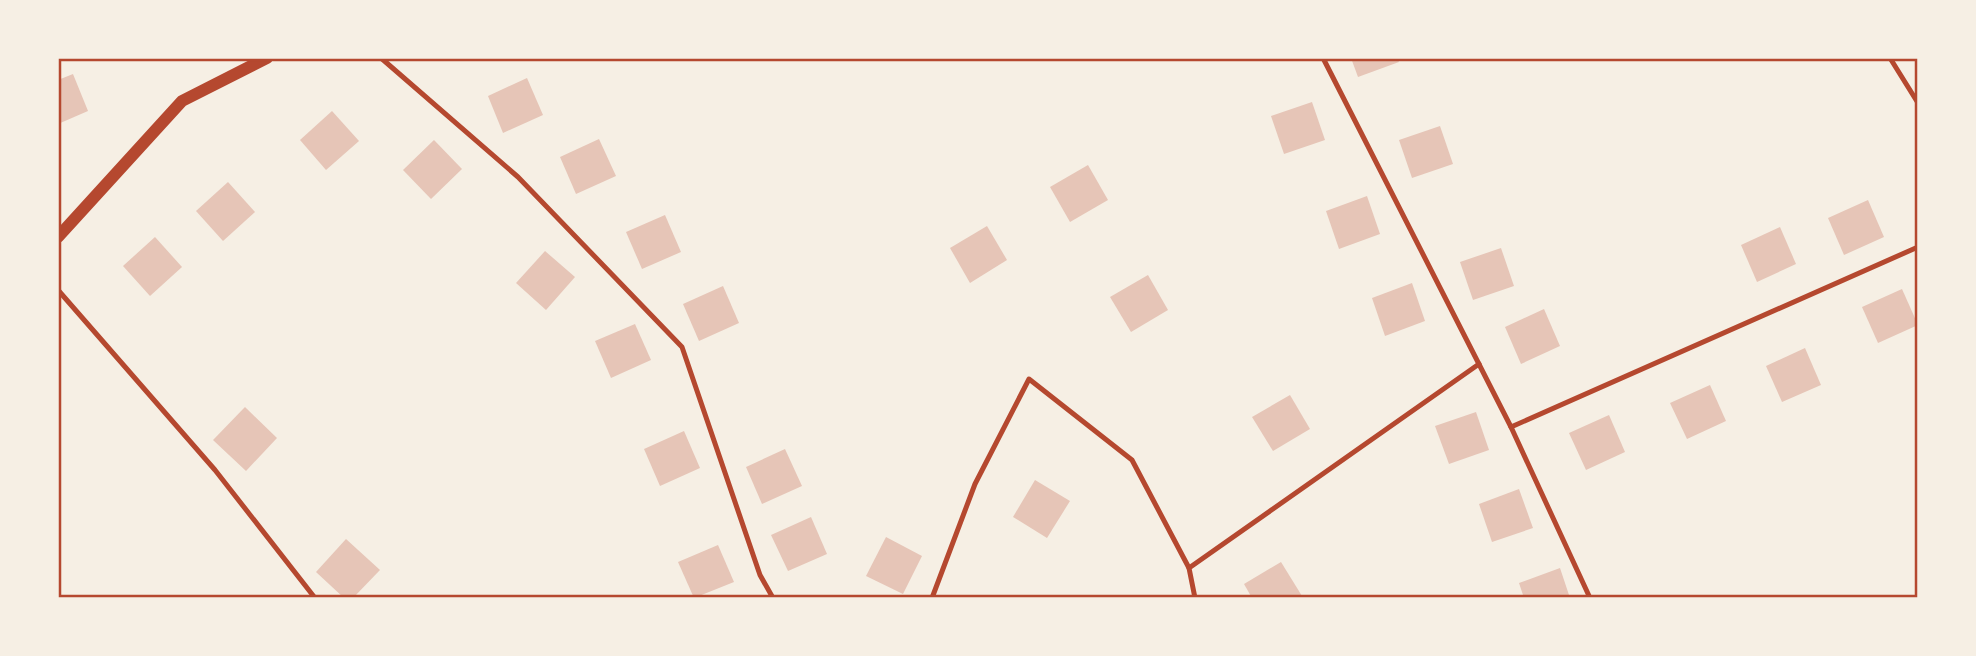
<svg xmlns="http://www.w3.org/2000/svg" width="1976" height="656" font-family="Inter,sans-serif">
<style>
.building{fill:#e6c5b7}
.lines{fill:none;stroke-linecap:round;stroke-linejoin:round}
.service{stroke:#b5482f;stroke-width:5}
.tertiary{stroke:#b5482f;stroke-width:12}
.neatline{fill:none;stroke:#b5482f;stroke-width:2.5}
</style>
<rect width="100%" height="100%" fill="#f6efe4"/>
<g class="building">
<polygon points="1351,58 1397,58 1399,62 1358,77"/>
<polygon points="73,74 88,111 58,124 58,80"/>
<polygon points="527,78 543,115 503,133 488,96"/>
<polygon points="1312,102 1325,140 1284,154 1271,116"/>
<polygon points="332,111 359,141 326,170 300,140"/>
<polygon points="1440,126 1453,164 1412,178 1399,140"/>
<polygon points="599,139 616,176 576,194 560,157"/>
<polygon points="434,140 462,169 431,199 403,170"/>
<polygon points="1088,165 1108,200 1070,222 1050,187"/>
<polygon points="228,182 255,212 223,241 196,211"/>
<polygon points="1367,196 1380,234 1339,249 1326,211"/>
<polygon points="1868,200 1884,237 1844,255 1828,218"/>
<polygon points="665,215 681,252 642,269 626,232"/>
<polygon points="987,226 1007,260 970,283 950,248"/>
<polygon points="1780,227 1796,264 1757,282 1741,245"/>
<polygon points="155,237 182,267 150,296 123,266"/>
<polygon points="1501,248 1514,286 1473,300 1460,262"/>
<polygon points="545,251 575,277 546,310 516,283"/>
<polygon points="1148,275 1168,310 1131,332 1110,297"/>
<polygon points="1412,283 1425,321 1385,336 1372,298"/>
<polygon points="723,286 739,323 699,341 683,304"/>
<polygon points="1902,289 1918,325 1878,343 1862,307"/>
<polygon points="1544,309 1560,346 1521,364 1505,327"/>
<polygon points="635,324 651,360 611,378 595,341"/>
<polygon points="1805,348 1821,385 1782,402 1766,366"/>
<polygon points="1710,385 1726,421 1687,439 1670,403"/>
<polygon points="1290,395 1310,429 1273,451 1252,417"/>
<polygon points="245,407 277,438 246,471 213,440"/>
<polygon points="1476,412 1489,450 1449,464 1435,426"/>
<polygon points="1609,415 1625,452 1586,470 1569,433"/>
<polygon points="684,431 700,468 660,486 644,449"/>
<polygon points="785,449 802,486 762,504 746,467"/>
<polygon points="1035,480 1070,501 1047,538 1013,517"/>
<polygon points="1519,489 1533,528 1492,542 1479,504"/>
<polygon points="811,517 827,554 788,571 771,535"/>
<polygon points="886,537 922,556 903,594 866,576"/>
<polygon points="346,539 380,570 353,598 344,598 316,572"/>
<polygon points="718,545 734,582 694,598 678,562"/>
<polygon points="1281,562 1302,596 1298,598 1252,598 1244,584"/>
<polygon points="1560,568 1570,598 1524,598 1519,583"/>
</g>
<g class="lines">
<g class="service">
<polyline points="381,58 518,177 682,347 760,575 773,598"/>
<polyline points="1323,58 1511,427 1590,598"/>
<polyline points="1890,58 1918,103"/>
<polyline points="58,290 215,470 315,598"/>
<polyline points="1511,427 1918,247"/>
<polyline points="932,598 975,484 1029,379 1132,460 1189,568"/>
<polyline points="1195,598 1189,568 1479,364"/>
</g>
<polyline class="tertiary" points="58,237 182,101 267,58"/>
</g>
<rect width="1976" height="656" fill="none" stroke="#f6efe4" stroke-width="119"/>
<rect x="60" y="60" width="1856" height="536" class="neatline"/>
</svg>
